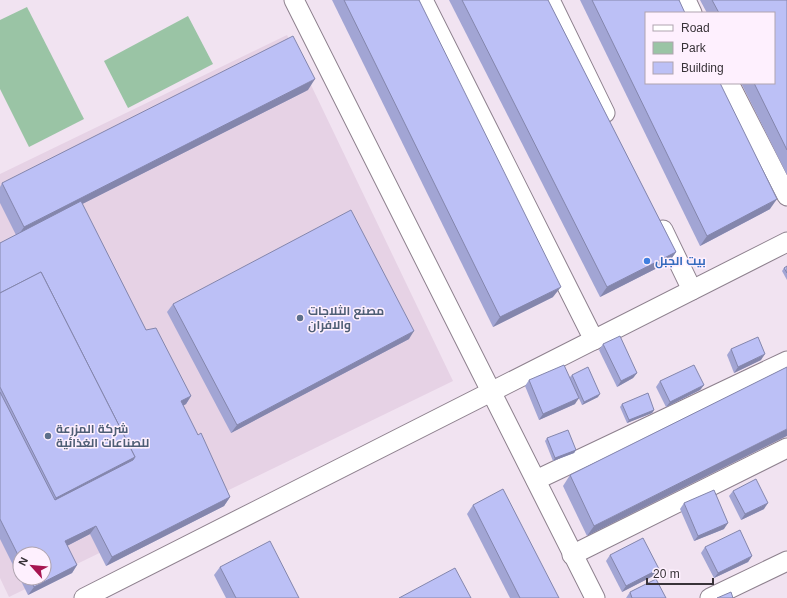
<svg xmlns="http://www.w3.org/2000/svg" width="787" height="598" font-family="Helvetica,Cairo,sans-serif">
<style>
.built{fill:#e6d2e5;fill-rule:evenodd}
.green{fill:#9ac4a5}
.lines{fill:none;stroke-linecap:round;stroke-linejoin:round}
.minor-casing{stroke:#8e818e;stroke-width:21}
.minor{stroke:#fff;stroke-width:19}
.wall{fill:#a2a5d4;fill-rule:evenodd}
.shaded-wall{fill:#8486ac}
.building{fill:#bcc0f6;stroke:#8486ac}
.shop-dot{fill:#3f7fe0;stroke:#fef0fe;stroke-width:1.5}
.service-dot{fill:#5c6f8a;stroke:#fef0fe;stroke-width:1.5}
.labels{text-anchor:middle;stroke-width:3;stroke-linejoin:round;paint-order:stroke}
.shop-label{font-size:12px;font-weight:bold;fill:#366cbe;stroke:#fef0fe;text-anchor:start}
.service-label{font-size:12px;font-weight:bold;fill:#4e5e75;stroke:#fef0fe;text-anchor:start}
</style>
<rect width="100%" height="100%" fill="#f1e3f1"/>
<path class="built" d="M 287,35 L 453,381 L 9,597 L 0,578 L 0,174 ZM 20,554 L 44,554 L 44,578 L 20,578 Z"/>
<g class="green">
<polygon points="27,7 84,119 29,147 0,89 0,20"/>
<polygon points="188,16 213,64 128,108 104,61"/>
</g>
<g class="lines">
<defs>
<g id="minor">
<polyline points="294,0 595,598"/>
<polyline points="423,0 594,340"/>
<polyline points="550,0 605,113"/>
<polyline points="686,0 692,13"/>
<polyline points="729,83 787,196"/>
<polyline points="663,230 692,290"/>
<polyline points="536,480 787,361"/>
<polyline points="572,555 787,448"/>
<polyline points="84,598 787,242"/>
<polyline points="710,598 787,561"/>
</g>
</defs>
<use href="#minor" class="minor-casing"/>
<use href="#minor" class="minor"/>
</g>
<g class="wall">
<polygon points="332,0 419,0 553,297 493,327"/>
<polygon points="449,0 548,0 676,252 669,262 600,297"/>
<polygon points="580,0 679,0 770,209 700,246"/>
<polygon points="700,0 787,0 787,175 741,83 774,83 774,13 707,13"/>
<path d="M 308,90 L 82,204 L 146,330 L 191,396 L 186,404 L 183,406 L 230,497 L 224,506 L 106,566 L 90,534 L 67,546 L 77,565 L 72,573 L 28,595 L 0,539 L 0,243 L 16,235 L 0,203 L 0,187 L 2,183 ZM 20,554 L 44,578 L 20,578 Z"/>
<polygon points="787,266 787,280 782,271 784,268"/>
<polygon points="173,304 409,339 231,433 167,312"/>
<polygon points="603,344 637,373 633,378 617,387 599,350"/>
<polygon points="731,349 761,360 734,373 727,355"/>
<polygon points="787,367 587,536 563,486 570,475"/>
<polygon points="572,375 598,397 582,405 575,390 575,404 539,420 525,386 529,380 570,377"/>
<polygon points="660,381 704,385 700,390 666,407 656,387"/>
<polygon points="622,404 654,410 652,413 627,423 620,407"/>
<polygon points="547,438 576,450 574,453 553,461 545,441"/>
<polygon points="733,491 764,509 741,520 729,496"/>
<polygon points="684,503 724,529 694,541 680,509"/>
<polygon points="473,505 559,598 510,598 467,514"/>
<polygon points="705,547 752,556 748,562 714,578 701,553"/>
<polygon points="610,555 659,569 655,575 622,592 606,561"/>
<polygon points="220,567 299,598 226,598 214,575"/>
<polygon points="630,592 666,598 626,598"/>
</g>
<g class="shaded-wall">
<polygon points="315,79 308,90 17,237 24,227"/>
<polygon points="777,199 770,209 700,246 707,236"/>
<polygon points="676,252 669,262 600,297 607,287"/>
<polygon points="561,287 553,297 493,327 500,317"/>
<polygon points="414,331 409,339 231,433 237,425"/>
<polygon points="765,354 761,360 734,373 738,367"/>
<polygon points="637,373 633,378 617,387 621,381"/>
<polygon points="704,385 700,390 666,407 670,402"/>
<polygon points="600,394 598,397 582,405 584,402"/>
<polygon points="191,396 186,404 175,410 181,401"/>
<polygon points="579,398 575,404 539,420 543,414"/>
<polygon points="654,410 652,413 627,423 629,420"/>
<polygon points="787,429 787,436 587,536 594,526"/>
<polygon points="576,450 574,453 553,461 555,458"/>
<polygon points="135,457 128,468 49,508 56,498"/>
<polygon points="230,497 224,506 106,566 112,557"/>
<polygon points="768,503 764,509 741,520 745,514"/>
<polygon points="728,523 724,529 694,541 698,536"/>
<polygon points="96,526 90,534 59,550 65,541"/>
<polygon points="752,556 748,562 714,578 718,573"/>
<polygon points="77,565 72,573 28,595 34,587"/>
<polygon points="659,569 655,575 622,592 626,586"/>
</g>
<g class="building">
<polygon points="344,0 419,0 561,287 500,317"/>
<polygon points="462,0 548,0 676,252 607,287"/>
<polygon points="592,0 679,0 685,13 646,13 646,83 720,83 777,199 707,236"/>
<polygon points="712,0 787,0 787,150 754,83 774,83 774,13 719,13"/>
<polygon points="293,36 315,79 24,227 2,183"/>
<polygon points="81,201 146,330 156,328 191,396 181,401 198,435 201,433 230,497 112,557 96,526 65,541 77,565 34,587 30,578 44,578 44,554 20,554 20,559 0,519 0,392 55,500 133,460 135,457 41,272 0,293 0,243"/>
<polygon points="351,210 414,331 237,425 173,304"/>
<polygon points="787,266 787,273 784,268"/>
<polygon points="41,272 135,457 56,498 0,387 0,293"/>
<polygon points="620,336 637,373 621,381 603,344"/>
<polygon points="758,337 765,354 738,367 731,349"/>
<polygon points="564,365 579,398 543,414 529,380"/>
<polygon points="694,365 704,385 670,402 660,381"/>
<polygon points="588,367 600,394 584,402 572,375"/>
<polygon points="787,367 787,429 594,526 570,475"/>
<polygon points="648,393 654,410 629,420 622,404"/>
<polygon points="568,430 576,450 555,458 547,438"/>
<polygon points="756,479 768,503 745,514 733,491"/>
<polygon points="503,489 559,598 520,598 473,505"/>
<polygon points="714,490 728,523 698,536 684,503"/>
<polygon points="740,530 752,556 718,573 705,547"/>
<polygon points="643,538 659,569 626,586 610,555"/>
<polygon points="270,541 299,598 236,598 220,567"/>
<polygon points="455,568 471,598 399,598"/>
<polygon points="656,579 666,598 632,598 630,592"/>
<polygon points="731,592 733,598 717,598"/>
</g>
<circle class="shop-dot" cx="647" cy="261" r="4"/>
<g class="service-dot">
<circle cx="300" cy="318" r="4"/>
<circle cx="48" cy="436" r="4"/>
</g>
<g class="labels">
<g class="shop-label">
<text x="655" y="265">بيت الجبل</text>
</g>
<g class="service-label">
<text x="308" y="315">مصنع الثلاجات<tspan x="308" dy="14">والافران</tspan></text>
<text x="56" y="433">شركة المزرعة<tspan x="56" dy="14">للصناعات الغذائية</tspan></text>
</g>
</g>
<rect x="645" y="12" width="130" height="72" fill="#fef0fe" stroke="#afa4af"/>
<rect x="653" y="25" width="20" height="6" fill="#ffffff" stroke="#afa4af"/>
<text x="681" y="32" font-size="12" fill="#383338">Road</text>
<rect x="653" y="42" width="20" height="12" fill="#9ac4a5" stroke="#afa4af"/>
<text x="681" y="52" font-size="12" fill="#383338">Park</text>
<rect x="653" y="62" width="20" height="12" fill="#bcc0f6" stroke="#afa4af"/>
<text x="681" y="72" font-size="12" fill="#383338">Building</text>
<g transform="translate(32 566) rotate(297)"><circle r="19" fill="#fef0fe" stroke="#afa4af"/>
<path d="M0-3L7 15L0 10L-7 15Z" fill="#a71551"/>
<text y="-6" font-size="11" font-weight="bold" text-anchor="middle" fill="#383338">N</text>
</g>
<path d="M647 578v6h66v-6" fill="none" stroke="#383338" stroke-width="2"/>
<text x="653" y="578" font-size="12" fill="#383338" stroke="#fef0fe" stroke-width="3" paint-order="stroke">20 m</text>
</svg>
